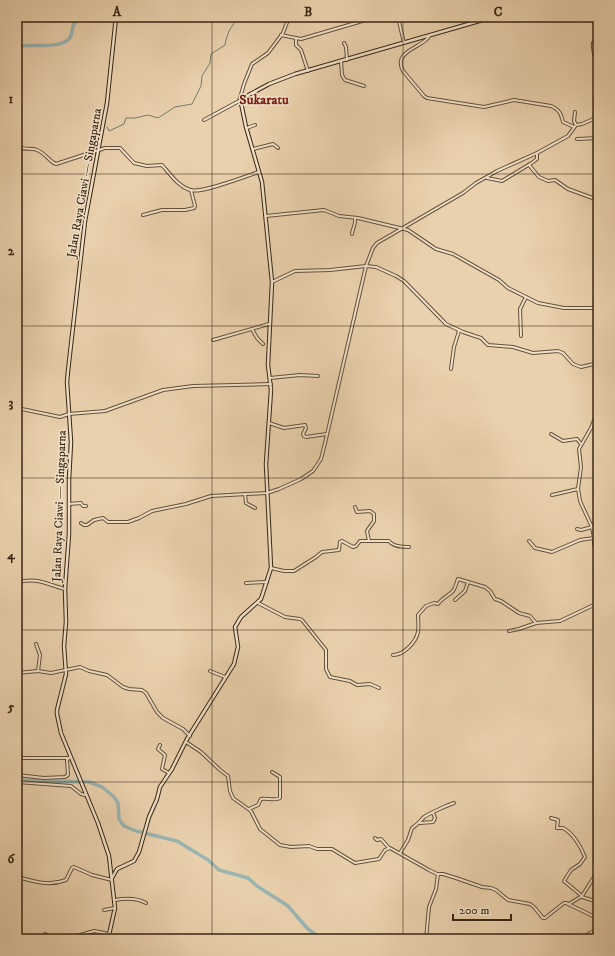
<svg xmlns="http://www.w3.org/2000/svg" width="615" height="956" font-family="'IM FELL DW Pica',serif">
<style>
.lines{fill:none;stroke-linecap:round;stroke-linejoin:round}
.stream{stroke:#737c72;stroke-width:1}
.river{stroke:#9ab5b2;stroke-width:3.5}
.street-casing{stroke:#64513a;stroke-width:4}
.secondary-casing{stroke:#382613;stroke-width:4.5}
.street{stroke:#f1e1ca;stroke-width:2}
.secondary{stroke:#f1e1ca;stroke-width:2.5}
.grid{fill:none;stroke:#382613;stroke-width:1;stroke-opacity:0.55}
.labels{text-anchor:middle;stroke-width:3;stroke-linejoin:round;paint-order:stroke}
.street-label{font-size:12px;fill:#382613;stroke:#f1e1ca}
.quarter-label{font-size:14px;font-weight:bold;fill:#7a1f14;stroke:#f1e1ca}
.neatline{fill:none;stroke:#382613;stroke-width:1.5}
.grid-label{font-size:13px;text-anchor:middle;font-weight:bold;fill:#382613}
</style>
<rect width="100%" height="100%" fill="#ead1ad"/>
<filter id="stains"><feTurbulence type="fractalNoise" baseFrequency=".005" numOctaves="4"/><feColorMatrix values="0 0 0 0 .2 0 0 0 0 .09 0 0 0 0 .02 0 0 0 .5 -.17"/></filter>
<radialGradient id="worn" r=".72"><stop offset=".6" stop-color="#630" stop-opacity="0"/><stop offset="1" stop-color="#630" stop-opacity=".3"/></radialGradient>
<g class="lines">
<path class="stream" d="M 107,127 L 109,131 L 124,124 L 126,118 L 135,118 L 148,115 L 158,118 L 175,107 L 192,104 L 201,86 L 202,76 L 210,63 L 211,54 L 225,45 C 227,33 231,26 239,17"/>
<g class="river">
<path d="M 17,46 C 30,44 60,49 69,39 C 73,35 71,29 74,24 C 75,22 78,19 80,17"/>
<polyline points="17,780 89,782 102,787 113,796 118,803 119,819 124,826 136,831 177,841 208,860 219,870 248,878 257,886 288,906 307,928 321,939"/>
</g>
<defs>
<g id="street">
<polyline points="398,17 404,43"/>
<polyline points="478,17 479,21"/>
<polyline points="595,17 598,22"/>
<polyline points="281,35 301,39 376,17"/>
<path d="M 430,35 C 424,48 392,50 403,71 L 424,96 L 427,98 L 484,107 L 514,100 L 551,106 C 560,110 561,114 563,122 L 574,127"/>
<polyline points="296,38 296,45 301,50 308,71"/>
<path d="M 598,38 C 596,39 594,40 593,43 C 592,46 596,65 598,69"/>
<polyline points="344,43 346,47 347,60"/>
<polyline points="341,61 342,75 345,80 364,86"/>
<polyline points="240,98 244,84 252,64 268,53 283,33 289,17"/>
<polyline points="575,112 574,121 576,125"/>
<polyline points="204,120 239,101"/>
<polyline points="247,128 255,125"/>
<polyline points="577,139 598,138"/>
<path d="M 17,143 C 21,152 30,147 37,150 C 45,153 49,161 56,164 L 105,148 L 120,148 L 134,163 L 147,166 L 162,165 C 170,174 178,186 190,190 C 201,194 246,176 259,172"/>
<polyline points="253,149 273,144 278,148"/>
<polyline points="537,153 537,159 529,165 539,177 548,181 555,180 568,189 598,200"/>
<polyline points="487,178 502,181 530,164"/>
<polyline points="143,215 162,210 185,210 194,208 195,206 191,190"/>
<polyline points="266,216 324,210 339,216 358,218 408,230 436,249 453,254 499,280 508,288 538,303 564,308 598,308"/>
<path d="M 352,234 C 352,229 356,226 355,218"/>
<polyline points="272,282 295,271 330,270 366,266 376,267 396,276 404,281 446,324 463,332 481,338 488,345 513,347 533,353 558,351 563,353 573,364 581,367 598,363"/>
<polyline points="252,329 257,338 263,344"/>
<polyline points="521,336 520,309 526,297"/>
<polyline points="213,340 269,324"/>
<polyline points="451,369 454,347 459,331"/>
<polyline points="270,378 300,375 318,376"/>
<polyline points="17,408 60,417 69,414 105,411 163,390 193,386 271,384"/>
<polyline points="598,410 591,428 579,449 581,467 578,489 580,501 592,527 594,538 594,545 598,554"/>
<polyline points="269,423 284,428 305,425 306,428 303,434 304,436 306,437 327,434"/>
<polyline points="594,423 598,424"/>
<polyline points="551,434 563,441 577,439 581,444"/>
<polyline points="245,494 246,503 255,508"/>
<polyline points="552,495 578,489"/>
<polyline points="69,504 81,503 83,506 86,506"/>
<polyline points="355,507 357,512 370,511 374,514 374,521 367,531 369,541"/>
<polyline points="81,523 84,525 87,525 94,520 103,518 108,522 128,522 139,518 152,511 186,504 211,496 267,493 279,489 301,479 313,471 321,459 326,439 366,266 373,248 377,243 463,193 476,183 497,171 537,153 568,136 576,125 582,124 598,117"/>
<polyline points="577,529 581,530 592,527 598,528"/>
<polyline points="529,541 535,548 552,552 580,540 594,538"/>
<path d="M 271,568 L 284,571 L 294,571 L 316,557 L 322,552 L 339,550 L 340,542 L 342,541 L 353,547 L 356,546 L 360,541 L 389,541 C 393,547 403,547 409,547"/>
<path d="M 17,583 C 34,576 49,585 65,589"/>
<polyline points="246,583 267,582"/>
<polyline points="455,600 465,591 468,582"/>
<polyline points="258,603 285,617 300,619 302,620 326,650 326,669 330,677 350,681 357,685 370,684 379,688"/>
<polyline points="509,631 519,629 536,623"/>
<polyline points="36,644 40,655 38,671"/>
<path d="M 393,655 C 404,655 416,642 418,632 C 419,626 418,620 418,615 L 426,606 L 434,603 L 438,604 C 441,599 448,596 453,591 C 456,587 456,583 458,579 L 485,587 L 490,591 L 495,599 L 501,601 L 519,613 L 530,616 L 536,623 L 560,621 L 598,603"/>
<polyline points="210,671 225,677"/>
<polyline points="17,673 38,671 51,673 80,667 89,671 107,675 123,687 129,689 142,690 146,693 157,712 163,718 183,729 190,736"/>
<polyline points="186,742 201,752 220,770 228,776 230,791 233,798 251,811 260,829 280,845 291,847 309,846 317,849 332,849 355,863 379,859 385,850 390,848 429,870 437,874 443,874 456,878 482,887 491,888 496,890 508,900 530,904 534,907 543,918 545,918 564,903 566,903 593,916 598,924"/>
<polyline points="160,745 158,749 165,755 162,769 169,773"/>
<polyline points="17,758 68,758"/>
<polyline points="17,775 44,778 65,777 68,775 67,760 70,757"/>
<polyline points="17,782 71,786 81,794 85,795"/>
<path d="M 249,809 L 258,805 L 261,799 C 267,798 276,801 280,798 L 280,777 L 272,772"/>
<path d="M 551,818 L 558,820 L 557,828 L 563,828 C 573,833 581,847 585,857 L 580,864 L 571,870 L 564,881 L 582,896 L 569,904"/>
<polyline points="420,823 433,822 435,818 433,813"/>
<polyline points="375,838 377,840 381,839 389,848"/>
<path d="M 400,853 L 408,840 L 412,828 C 417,825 420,821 424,817 C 428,814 450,804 454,803"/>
<path d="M 17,877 C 35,881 47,887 66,880 L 72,868 L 74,867 L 92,875 L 112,880"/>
<polyline points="582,896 594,877"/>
<polyline points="582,897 598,902"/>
<path d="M 115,900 C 125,898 137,898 146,903"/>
<polyline points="104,910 115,908"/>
<polyline points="45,934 55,939"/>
<polyline points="67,939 94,931 109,934"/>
<polyline points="83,939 86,937 89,939"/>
<polyline points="426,939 429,907 436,889 438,874"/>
<path d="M 586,939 C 586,933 593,932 598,930"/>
</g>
<g id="secondary">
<polyline points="112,878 117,869 134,861 139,852 149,817 157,799 160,787 172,769 187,739 234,664 238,647 235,627 241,617 261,599 271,568 266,464 271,390 268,365 272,282 262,182 246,127 240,98 245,97 269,84 295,74 493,17"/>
<polyline points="108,939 115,908 109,856 98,823 61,733 57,714 57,710 66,674 64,646 66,622 65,589 69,534 69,480 71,442 67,382 68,371 85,221 107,103 116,17"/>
</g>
</defs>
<use href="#street" class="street-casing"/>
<use href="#secondary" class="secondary-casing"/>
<use href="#street" class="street"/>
<use href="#secondary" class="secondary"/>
</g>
<path class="grid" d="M 212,17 L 212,939M 403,17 L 403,939M 17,174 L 598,174M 17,326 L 598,326M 17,478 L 598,478M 17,630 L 598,630M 17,782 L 598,782"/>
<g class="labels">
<g class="street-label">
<text transform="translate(84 183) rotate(-80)" y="4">Jalan Raya Ciawi — Singaparna</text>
<text transform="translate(59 506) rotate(-88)" y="4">Jalan Raya Ciawi — Singaparna</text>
</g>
<g class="quarter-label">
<text x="264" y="104">Sukaratu</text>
</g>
</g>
<rect width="615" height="956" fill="none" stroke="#ead1ad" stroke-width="44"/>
<path d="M453 914v6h58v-6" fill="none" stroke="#382613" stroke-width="2"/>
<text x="459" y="914" font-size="12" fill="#382613" stroke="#f1e1ca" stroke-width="3" paint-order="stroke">200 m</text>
<rect x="22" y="22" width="571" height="912" class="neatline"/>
<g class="grid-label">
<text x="117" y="16">A</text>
<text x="308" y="16">B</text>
<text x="498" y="16">C</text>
<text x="11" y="103">1</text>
<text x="11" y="255">2</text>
<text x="11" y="407">3</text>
<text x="11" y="559">4</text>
<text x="11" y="711">5</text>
<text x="11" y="863">6</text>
</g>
<rect width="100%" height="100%" filter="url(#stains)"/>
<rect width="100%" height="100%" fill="url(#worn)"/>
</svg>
